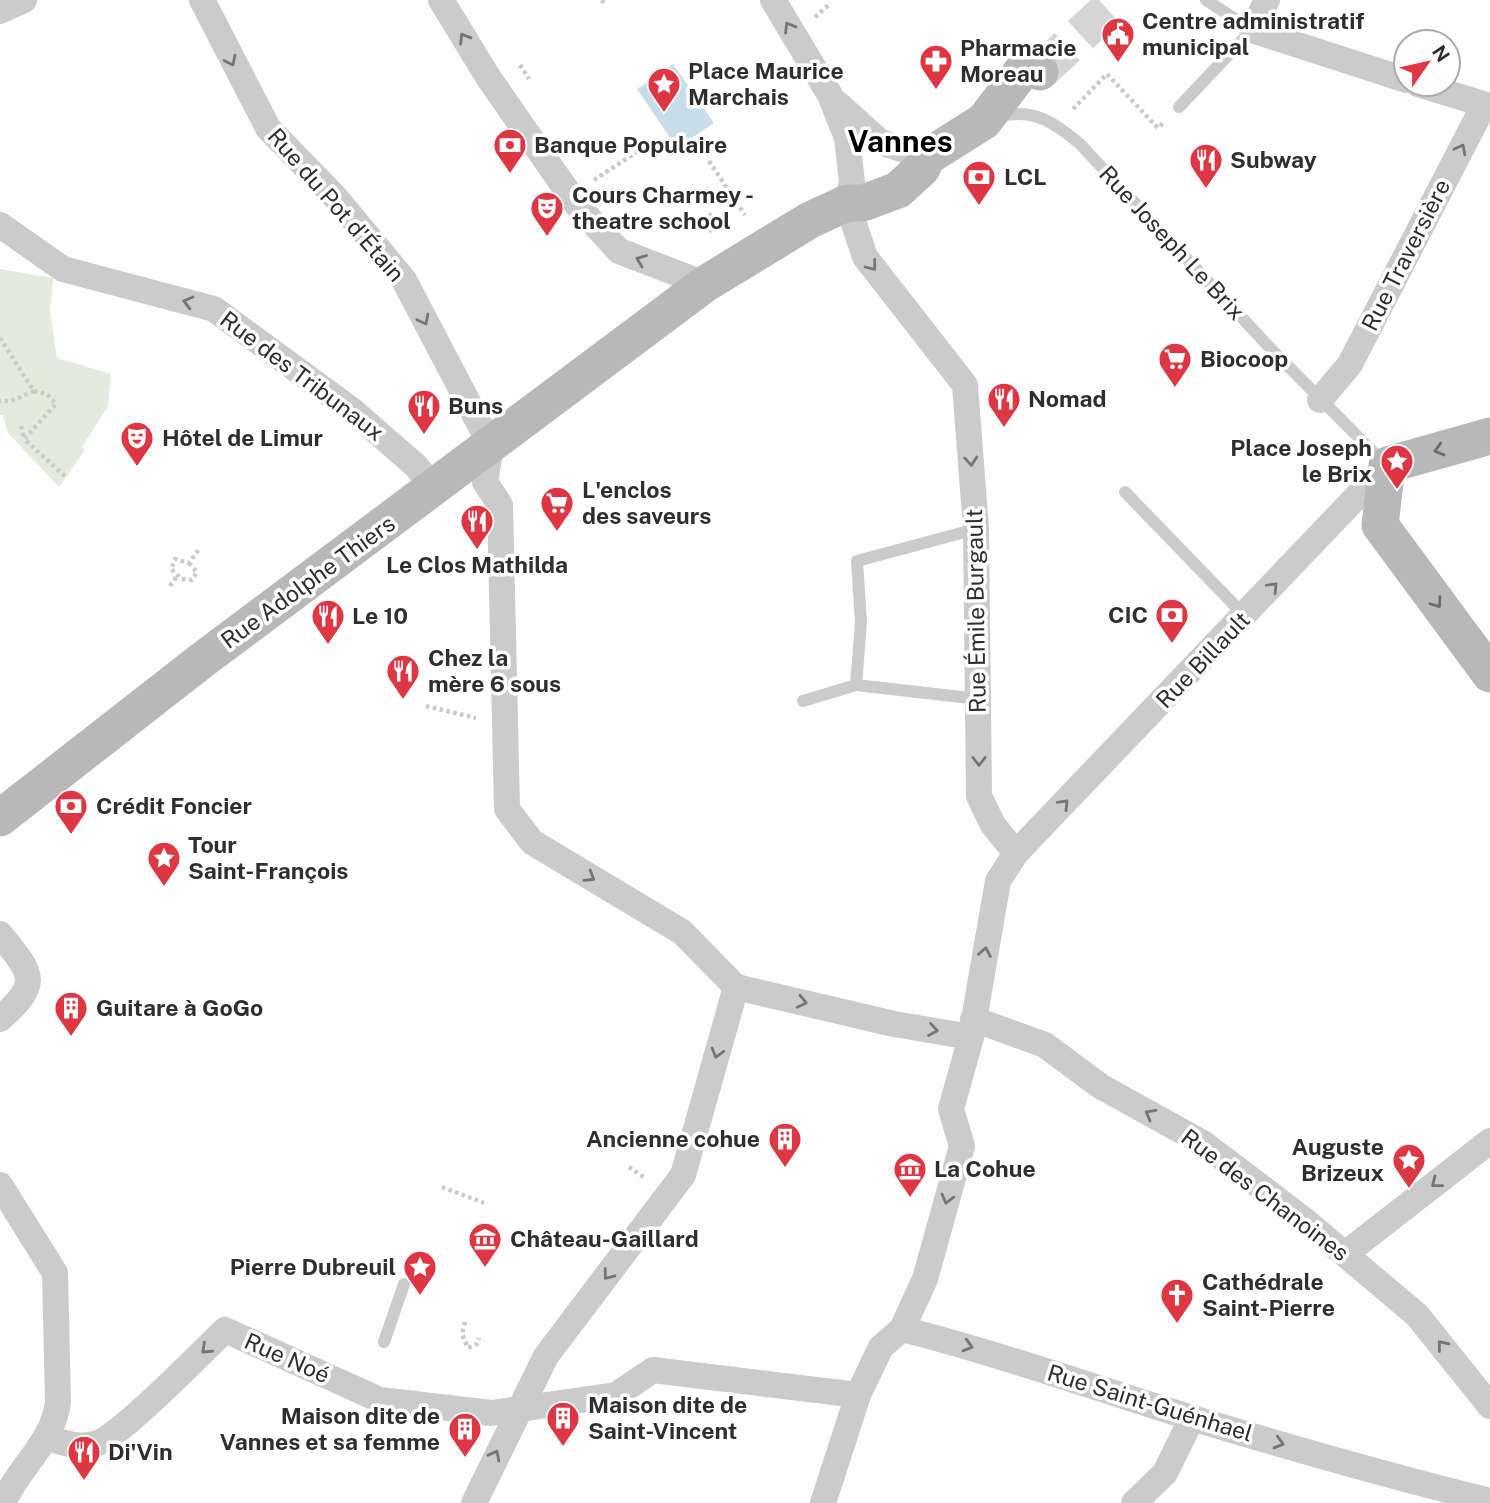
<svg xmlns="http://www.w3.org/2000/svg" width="1490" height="1503" font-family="'Public Sans',sans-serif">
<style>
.green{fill:#e4ebdc}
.water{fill:#c8ddea}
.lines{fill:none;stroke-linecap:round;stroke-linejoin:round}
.secondary-tunnel{stroke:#d5d5d5;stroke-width:37;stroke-dasharray:37 18;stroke-linecap:butt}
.path{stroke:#cbcbcb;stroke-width:4.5;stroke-dasharray:3.5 3.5;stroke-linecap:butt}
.lane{stroke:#cbcbcb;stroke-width:12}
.street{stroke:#cbcbcb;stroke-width:26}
.secondary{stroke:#b8b8b8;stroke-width:37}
.oneway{stroke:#757575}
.oneway2{stroke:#6c6c6c}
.labels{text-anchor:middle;stroke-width:7;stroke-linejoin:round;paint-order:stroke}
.poi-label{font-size:23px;font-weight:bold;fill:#2e2e2e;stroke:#fff;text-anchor:start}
.street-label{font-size:23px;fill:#2e2e2e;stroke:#fff}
.district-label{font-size:30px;font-weight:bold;fill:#000;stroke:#fff}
</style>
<rect width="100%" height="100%" fill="#fff"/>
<polygon class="green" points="0,269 53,278 50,310 57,358 111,374 108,406 82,447 85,450 59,487 8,433 3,415 0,415"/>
<polygon class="water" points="673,64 714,123 677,148 637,89"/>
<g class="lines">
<polyline class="secondary-tunnel" points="1040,72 1118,0"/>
<g class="path">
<polyline points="602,0 605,5"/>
<polyline points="815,17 831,3"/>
<polyline points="520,65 529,79"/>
<polyline points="1073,109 1107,74 1158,128 1164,122"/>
<polyline points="709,161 745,215"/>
<polyline points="594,180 652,142"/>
<polyline points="712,214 704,220 712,232"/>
<polyline points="0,338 34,391 11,401 0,401"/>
<polyline points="34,391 47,394 56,404 24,439 66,477"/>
<polyline points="21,426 24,439"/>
<polyline points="189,563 197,572 192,580 182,579 171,569 175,559 189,563 199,549"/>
<polyline points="170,586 177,576"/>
<polyline points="426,706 476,718"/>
<polyline points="629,1167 645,1178"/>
<polyline points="442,1187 484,1203"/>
<polyline points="465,1322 462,1334 468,1348 477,1344 479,1338"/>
<polyline points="616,1434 618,1435"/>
</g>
<g class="lane">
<polyline points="1179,107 1252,30 1206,0"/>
<path d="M 997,117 C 1032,107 1054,122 1080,144 L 1271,349 L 1385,464"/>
<polyline points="1125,492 1245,616"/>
<polyline points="856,685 861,622 857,561 976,529"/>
<polyline points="803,701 856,685 979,699"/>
<polyline points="384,1342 404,1284"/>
</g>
<g class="street">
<polyline points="202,0 268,128 336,198 404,280 491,446 485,482 500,505 507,809 532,842 682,932 736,987 894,1024 971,1037"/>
<polyline points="441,0 488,77 577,205 619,251 705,284"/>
<polyline points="773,0 830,95 847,138 852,182 847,203 865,257 965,385 976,529 979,796 993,825 1016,853"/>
<polyline points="1267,0 1252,30 1406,80"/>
<polyline points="0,11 24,0"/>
<polyline points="1418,84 1490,106"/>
<polyline points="838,104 880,142 927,157"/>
<polyline points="0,225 63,269 214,309 353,411 416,466 435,489"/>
<polyline points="1320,400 1350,364 1484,105"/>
<path d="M 0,934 C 32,974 42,982 0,1019"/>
<polyline points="973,1019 1045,1045 1100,1086 1203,1143 1303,1219 1417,1315 1490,1406"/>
<path d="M 0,1185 L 55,1273 L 58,1402 C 53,1443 19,1466 3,1503"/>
<polyline points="1345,1254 1490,1141"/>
<path d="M 902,1329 C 1000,1354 1096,1388 1192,1418 C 1291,1448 1390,1476 1490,1501"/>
<path d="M 48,1438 C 64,1443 78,1448 95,1444 C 119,1438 202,1352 225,1330 L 380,1400 L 491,1413 L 616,1395 L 653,1370 L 858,1395"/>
<polyline points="474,1503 546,1356 683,1175 736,987"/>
<polyline points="823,1503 858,1395 881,1347 902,1329 925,1279 962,1146 951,1109 971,1037 998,881 1016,853 1387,465"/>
<polyline points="1134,1503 1165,1473 1192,1418"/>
</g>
<g class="secondary">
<polyline points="1490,436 1387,465 1380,525 1490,674"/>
<polyline points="0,818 201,661 705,284 810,220 847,203 863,203 898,190 922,168 927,157 984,121 1025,67 1040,72"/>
</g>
</g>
<defs><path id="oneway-chevron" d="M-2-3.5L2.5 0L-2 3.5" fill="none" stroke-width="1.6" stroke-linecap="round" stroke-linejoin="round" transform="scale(1.75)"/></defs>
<g class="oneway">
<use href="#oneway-chevron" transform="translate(789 27) rotate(-121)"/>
<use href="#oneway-chevron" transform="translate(464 38) rotate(-121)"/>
<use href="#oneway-chevron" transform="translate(231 61) rotate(64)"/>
<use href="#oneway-chevron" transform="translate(1461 149) rotate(-63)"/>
<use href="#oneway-chevron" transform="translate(641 260) rotate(-159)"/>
<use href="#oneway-chevron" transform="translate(872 266) rotate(52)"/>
<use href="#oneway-chevron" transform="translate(188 302) rotate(-165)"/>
<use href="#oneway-chevron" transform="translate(424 320) rotate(63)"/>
<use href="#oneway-chevron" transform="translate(971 461) rotate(86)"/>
<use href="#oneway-chevron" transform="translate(1273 587) rotate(-47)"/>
<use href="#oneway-chevron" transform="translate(979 761) rotate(90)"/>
<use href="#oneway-chevron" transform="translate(1064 804) rotate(-46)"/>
<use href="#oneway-chevron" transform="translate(590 877) rotate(31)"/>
<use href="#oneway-chevron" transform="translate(985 952) rotate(-80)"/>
<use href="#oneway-chevron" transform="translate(802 1002) rotate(13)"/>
<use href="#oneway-chevron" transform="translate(933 1030) rotate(10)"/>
<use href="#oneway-chevron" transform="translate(717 1053) rotate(106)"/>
<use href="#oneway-chevron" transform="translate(1150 1114) rotate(-151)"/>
<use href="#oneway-chevron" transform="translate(1436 1183) rotate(142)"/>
<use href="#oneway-chevron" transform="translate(947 1199) rotate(105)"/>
<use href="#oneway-chevron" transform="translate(608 1275) rotate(127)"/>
<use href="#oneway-chevron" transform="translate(1442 1345) rotate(-129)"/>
<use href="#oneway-chevron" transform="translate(968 1346) rotate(16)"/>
<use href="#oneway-chevron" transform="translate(206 1349) rotate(137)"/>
<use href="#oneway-chevron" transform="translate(1279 1443) rotate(16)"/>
<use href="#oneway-chevron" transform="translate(495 1455) rotate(-62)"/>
</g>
<g class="oneway2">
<use href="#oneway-chevron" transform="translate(1439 450) rotate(164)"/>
<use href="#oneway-chevron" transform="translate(1437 603) rotate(54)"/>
</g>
<defs>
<symbol id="civic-pin" viewBox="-11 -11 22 30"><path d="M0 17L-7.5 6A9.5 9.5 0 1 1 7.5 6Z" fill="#de3643" stroke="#fff"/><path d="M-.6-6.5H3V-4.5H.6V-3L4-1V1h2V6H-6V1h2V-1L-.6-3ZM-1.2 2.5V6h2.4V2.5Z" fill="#fff"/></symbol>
<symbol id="pharmacy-pin" viewBox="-11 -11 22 30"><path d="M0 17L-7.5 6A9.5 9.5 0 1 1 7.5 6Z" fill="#de3643" stroke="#fff"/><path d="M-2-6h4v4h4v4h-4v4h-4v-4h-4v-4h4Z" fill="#fff"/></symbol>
<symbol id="sight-pin" viewBox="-11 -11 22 30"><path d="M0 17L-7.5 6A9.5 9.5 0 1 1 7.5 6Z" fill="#de3643" stroke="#fff"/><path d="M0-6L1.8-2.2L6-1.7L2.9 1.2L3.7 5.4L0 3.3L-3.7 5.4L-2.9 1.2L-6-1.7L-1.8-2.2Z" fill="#fff"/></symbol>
<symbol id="bank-pin" viewBox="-11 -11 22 30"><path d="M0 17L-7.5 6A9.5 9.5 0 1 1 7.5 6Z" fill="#de3643" stroke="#fff"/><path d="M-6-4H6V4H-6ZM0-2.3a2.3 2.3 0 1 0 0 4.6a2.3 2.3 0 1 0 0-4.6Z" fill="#fff"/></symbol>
<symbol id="restaurant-pin" viewBox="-11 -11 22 30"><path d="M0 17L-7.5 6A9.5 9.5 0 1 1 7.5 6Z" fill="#de3643" stroke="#fff"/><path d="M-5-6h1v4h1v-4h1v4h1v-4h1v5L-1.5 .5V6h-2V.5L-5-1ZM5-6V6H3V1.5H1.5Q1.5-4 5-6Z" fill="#fff"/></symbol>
<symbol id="theatre-pin" viewBox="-11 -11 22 30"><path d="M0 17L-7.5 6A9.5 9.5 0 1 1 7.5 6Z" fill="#de3643" stroke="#fff"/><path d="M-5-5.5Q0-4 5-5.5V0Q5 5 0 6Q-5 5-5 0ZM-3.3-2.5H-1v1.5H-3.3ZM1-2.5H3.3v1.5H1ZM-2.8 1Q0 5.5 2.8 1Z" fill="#fff"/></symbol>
<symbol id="supermarket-pin" viewBox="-11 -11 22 30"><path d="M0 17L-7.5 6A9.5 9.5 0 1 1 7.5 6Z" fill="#de3643" stroke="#fff"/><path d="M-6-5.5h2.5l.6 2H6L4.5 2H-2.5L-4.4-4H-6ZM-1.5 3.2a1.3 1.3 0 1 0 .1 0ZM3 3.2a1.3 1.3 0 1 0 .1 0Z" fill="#fff"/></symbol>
<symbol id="building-pin" viewBox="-11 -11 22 30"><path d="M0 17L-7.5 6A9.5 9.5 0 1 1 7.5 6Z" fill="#de3643" stroke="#fff"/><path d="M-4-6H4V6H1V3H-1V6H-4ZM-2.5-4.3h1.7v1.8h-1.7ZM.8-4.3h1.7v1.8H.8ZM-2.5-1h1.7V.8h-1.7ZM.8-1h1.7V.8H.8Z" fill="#fff"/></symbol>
<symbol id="museum-pin" viewBox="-11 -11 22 30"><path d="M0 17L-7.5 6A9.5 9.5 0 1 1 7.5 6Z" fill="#de3643" stroke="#fff"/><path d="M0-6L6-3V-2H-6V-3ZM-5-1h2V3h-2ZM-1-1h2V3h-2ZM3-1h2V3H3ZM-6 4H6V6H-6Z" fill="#fff"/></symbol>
<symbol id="church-pin" viewBox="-11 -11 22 30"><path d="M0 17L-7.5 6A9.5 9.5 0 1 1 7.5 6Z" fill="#de3643" stroke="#fff"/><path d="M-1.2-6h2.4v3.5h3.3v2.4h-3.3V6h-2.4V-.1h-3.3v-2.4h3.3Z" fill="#fff"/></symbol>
</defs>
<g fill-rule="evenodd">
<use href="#civic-pin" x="1099" y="15" width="38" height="52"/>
<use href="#pharmacy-pin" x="917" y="42" width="38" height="52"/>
<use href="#sight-pin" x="645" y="65" width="38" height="52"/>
<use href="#bank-pin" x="491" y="126" width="38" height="52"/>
<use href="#restaurant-pin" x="1187" y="141" width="38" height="52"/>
<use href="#bank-pin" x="960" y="158" width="38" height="52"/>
<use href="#theatre-pin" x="528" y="189" width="38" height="52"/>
<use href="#supermarket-pin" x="1156" y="340" width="38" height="52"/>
<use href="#restaurant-pin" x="985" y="380" width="38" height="52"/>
<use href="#restaurant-pin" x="405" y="387" width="38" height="52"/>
<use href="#theatre-pin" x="118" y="419" width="38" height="52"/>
<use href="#sight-pin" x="1378" y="442" width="38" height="52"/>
<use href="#supermarket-pin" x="538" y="484" width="38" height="52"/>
<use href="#restaurant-pin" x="458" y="502" width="38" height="52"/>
<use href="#bank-pin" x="1153" y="596" width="38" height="52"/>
<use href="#restaurant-pin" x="309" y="597" width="38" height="52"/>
<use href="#restaurant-pin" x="384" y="652" width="38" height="52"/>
<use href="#bank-pin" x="52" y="787" width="38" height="52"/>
<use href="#sight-pin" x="145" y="839" width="38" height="52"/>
<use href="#building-pin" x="52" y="989" width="38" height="52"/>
<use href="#building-pin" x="766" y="1120" width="38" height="52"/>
<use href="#sight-pin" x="1390" y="1141" width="38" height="52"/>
<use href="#museum-pin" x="891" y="1150" width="38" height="52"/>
<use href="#museum-pin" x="466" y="1220" width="38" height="52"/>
<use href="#sight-pin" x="401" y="1248" width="38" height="52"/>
<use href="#church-pin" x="1158" y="1276" width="38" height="52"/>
<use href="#building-pin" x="544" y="1399" width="38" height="52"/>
<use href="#building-pin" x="446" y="1410" width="38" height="52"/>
<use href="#restaurant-pin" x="65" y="1433" width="38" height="52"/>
</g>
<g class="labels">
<g class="poi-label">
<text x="1142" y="29">Centre administratif<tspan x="1142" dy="26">municipal</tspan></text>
<text x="960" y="56">Pharmacie<tspan x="960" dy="26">Moreau</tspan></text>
<text x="688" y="79">Place Maurice<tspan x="688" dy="26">Marchais</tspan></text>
<text x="534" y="153">Banque Populaire</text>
<text x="1230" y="168">Subway</text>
<text x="1004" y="185">LCL</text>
<text x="572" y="203">Cours Charmey -<tspan x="572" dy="26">theatre school</tspan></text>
<text x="1200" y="367">Biocoop</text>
<text x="1028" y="407">Nomad</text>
<text x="448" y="414">Buns</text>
<text x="162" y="446">Hôtel de Limur</text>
<text x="1372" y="456" text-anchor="end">Place Joseph<tspan x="1372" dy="26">le Brix</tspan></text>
<text x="582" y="498">L'enclos<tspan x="582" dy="26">des saveurs</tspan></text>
<text x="477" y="573" text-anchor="middle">Le Clos Mathilda</text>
<text x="1148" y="623" text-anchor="end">CIC</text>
<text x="352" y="624">Le 10</text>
<text x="428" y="666">Chez la<tspan x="428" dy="26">mère 6 sous</tspan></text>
<text x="96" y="814">Crédit Foncier</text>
<text x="188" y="853">Tour<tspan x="188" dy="26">Saint-François</tspan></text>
<text x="96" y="1016">Guitare à GoGo</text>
<text x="760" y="1147" text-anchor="end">Ancienne cohue</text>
<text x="1384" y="1155" text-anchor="end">Auguste<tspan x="1384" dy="26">Brizeux</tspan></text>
<text x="934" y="1177">La Cohue</text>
<text x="510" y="1247">Château-Gaillard</text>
<text x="396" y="1275" text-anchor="end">Pierre Dubreuil</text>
<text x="1202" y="1290">Cathédrale<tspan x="1202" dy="26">Saint-Pierre</tspan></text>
<text x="588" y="1413">Maison dite de<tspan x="588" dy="26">Saint-Vincent</tspan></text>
<text x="440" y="1424" text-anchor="end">Maison dite de<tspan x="440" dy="26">Vannes et sa femme</tspan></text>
<text x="108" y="1460">Di'Vin</text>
</g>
<g class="street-label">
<text transform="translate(336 205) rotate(49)" y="8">Rue du Pot d'Étain</text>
<text transform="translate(1172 243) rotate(47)" y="8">Rue Joseph Le Brix</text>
<text transform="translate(1406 255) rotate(-63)" y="8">Rue Traversière</text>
<text transform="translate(302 376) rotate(37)" y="8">Rue des Tribunaux</text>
<text transform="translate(308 582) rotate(-36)" y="8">Rue Adolphe Thiers</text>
<text transform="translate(976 611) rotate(-91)" y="8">Rue Émile Burgault</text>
<text transform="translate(1203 660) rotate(-46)" y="8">Rue Billault</text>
<text transform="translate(1265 1195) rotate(37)" y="8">Rue des Chanoines</text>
<text transform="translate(287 1358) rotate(24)" y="8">Rue Noé</text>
<text transform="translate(1150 1403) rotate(17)" y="8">Rue Saint-Guénhael</text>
</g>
<g class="district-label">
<text x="900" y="152">Vannes</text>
</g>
</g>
<g transform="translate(1427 63) rotate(56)"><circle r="33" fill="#ffffff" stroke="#ababab" stroke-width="2"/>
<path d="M0-5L12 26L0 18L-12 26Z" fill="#de3643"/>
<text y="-10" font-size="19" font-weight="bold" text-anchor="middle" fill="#2e2e2e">N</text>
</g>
</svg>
